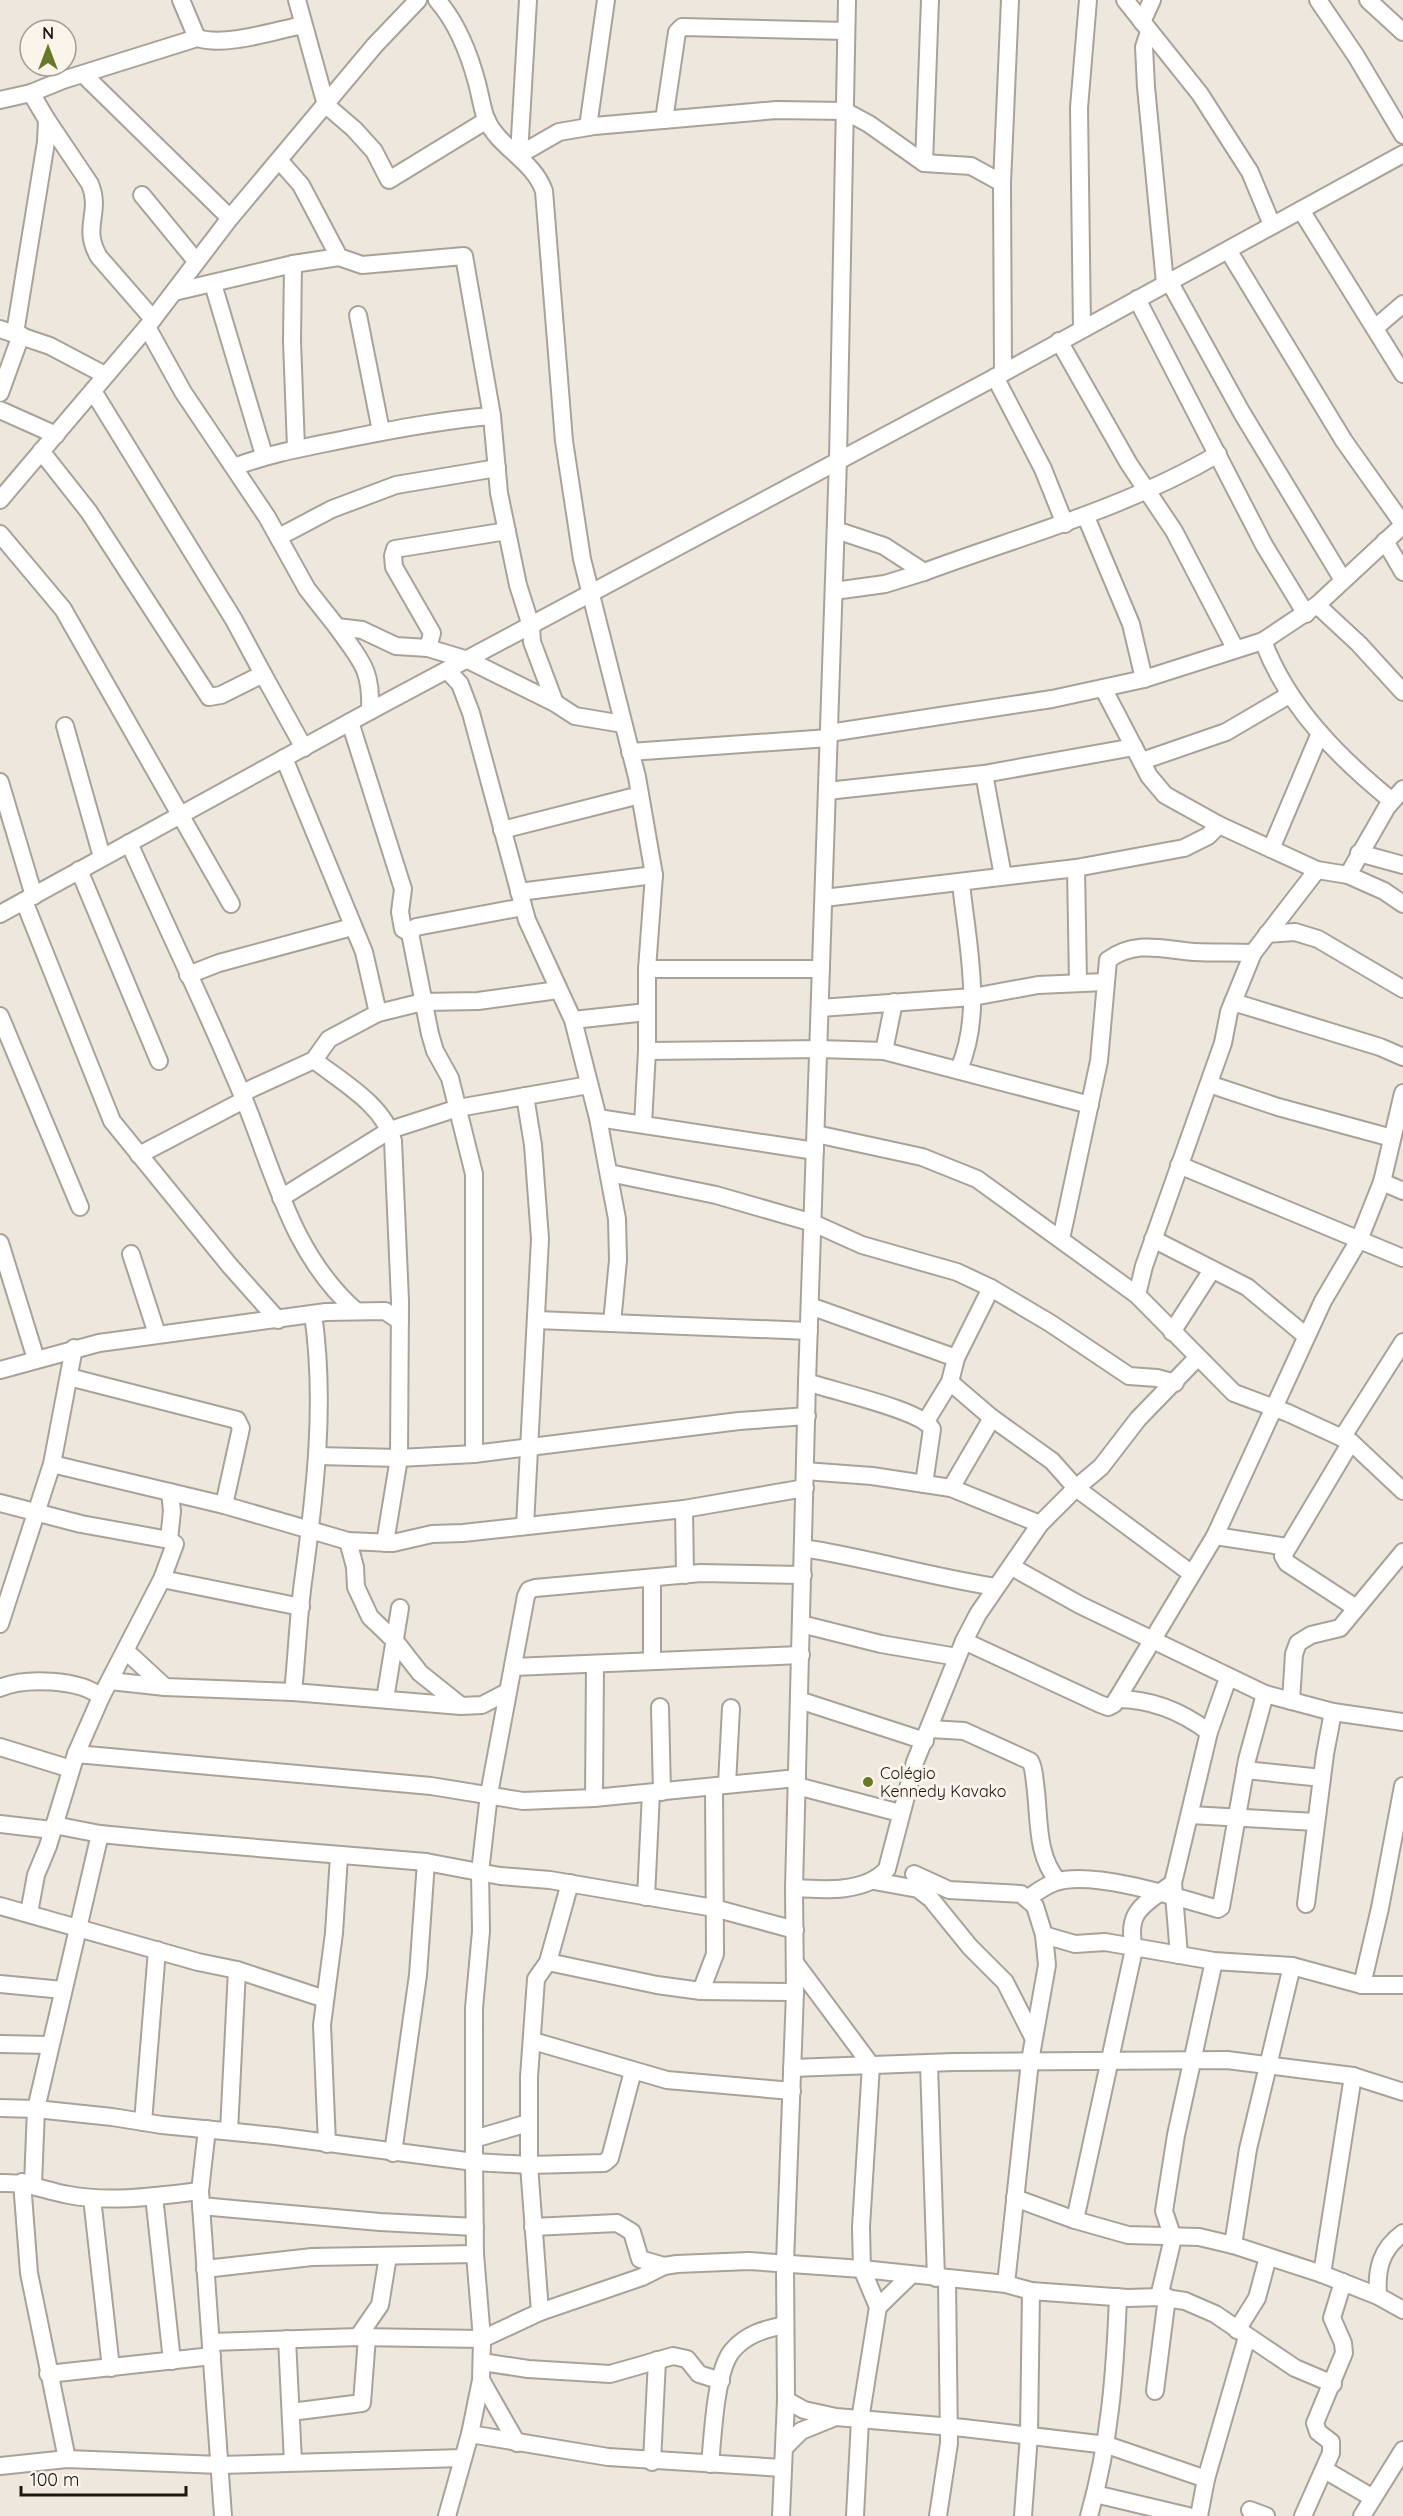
<svg xmlns="http://www.w3.org/2000/svg" width="1403" height="2516" font-family="Quicksand,sans-serif">
<style>
.lines{fill:none;stroke-linecap:round;stroke-linejoin:round}
.minor-casing{stroke:#a9a299;stroke-width:20}
.minor{stroke:#fff;stroke-width:16}
.poi-dot{fill:#687928;stroke:#fbf4ea;stroke-width:2}
.labels{text-anchor:middle;stroke-width:6;stroke-linejoin:round;paint-order:stroke}
.poi-label{font-size:16px;fill:#1b1915;stroke:#fbf4ea;text-anchor:start}
</style>
<rect width="100%" height="100%" fill="#eee7dd"/>
<g class="lines">
<defs>
<g id="minor">
<polyline points="181,0 197,38"/>
<polyline points="297,0 326,105 354,129 374,151 389,180 487,120"/>
<path d="M 437,0 C 458,24 469,53 477,83 C 480,94 482,108 486,119 C 499,148 533,160 544,191 L 564,441 L 582,559 L 637,777 L 654,875 L 647,969 L 647,1051 L 643,1124"/>
<polyline points="1125,0 1200,94 1250,172 1272,225"/>
<polyline points="1318,0 1356,56 1403,135"/>
<polyline points="1368,0 1403,32"/>
<polyline points="1142,22 1152,0"/>
<polyline points="1149,32 1144,47 1146,87 1165,283"/>
<polyline points="83,74 230,218"/>
<path d="M 0,100 L 31,93 L 63,80 L 197,38 C 226,47 273,31 303,25"/>
<path d="M 47,120 L 90,184 C 102,213 81,227 99,257 L 153,319"/>
<polyline points="664,120 677,32 682,27 846,31"/>
<polyline points="588,127 606,0"/>
<polyline points="519,155 559,132 594,126 777,110 845,111 869,124 924,163 971,166 1002,183"/>
<polyline points="519,155 528,0"/>
<polyline points="279,160 301,185 339,257 362,265 464,256 492,416 499,493 518,585 531,626 532,642 555,703"/>
<polyline points="924,163 930,0"/>
<polyline points="142,195 196,261"/>
<polyline points="1301,210 1403,374"/>
<polyline points="1228,250 1344,441 1403,524"/>
<polyline points="293,264 292,341 296,448"/>
<polyline points="1169,281 1242,413 1343,580"/>
<polyline points="213,284 264,455"/>
<polyline points="174,292 293,264 339,257"/>
<polyline points="1137,299 1264,545 1306,614"/>
<polyline points="358,315 381,431"/>
<polyline points="147,327 183,392 267,517 307,589 337,627 362,630 396,646 428,648 468,660 555,703 575,716 623,724"/>
<polyline points="1082,328 1079,108 1088,0"/>
<polyline points="1375,328 1403,304"/>
<polyline points="0,329 50,346 105,375"/>
<polyline points="15,333 46,142 47,120 31,93"/>
<polyline points="1059,341 1129,464 1174,531 1235,648"/>
<polyline points="1003,373 1002,183 1010,0"/>
<polyline points="995,377 1043,469 1065,524"/>
<polyline points="93,391 234,620 263,674"/>
<polyline points="0,393 21,335"/>
<polyline points="0,410 56,435"/>
<polyline points="41,451 89,512 209,697 221,695 263,674 304,748"/>
<path d="M 234,467 C 271,453 307,447 346,439 C 395,429 442,420 492,416"/>
<polyline points="0,500 147,327 230,218 375,45 418,0"/>
<polyline points="1086,517 1131,624 1144,679"/>
<path d="M 836,530 L 884,546 L 924,572 C 1024,535 1126,508 1218,454"/>
<polyline points="0,534 63,609 231,904"/>
<polyline points="279,537 332,509 396,485 497,468"/>
<polyline points="1385,541 1403,572"/>
<polyline points="834,591 885,584 924,572"/>
<polyline points="1317,605 1359,644 1403,692"/>
<path d="M 337,627 C 360,660 372,668 370,711"/>
<path d="M 1263,641 C 1288,707 1338,757 1392,801"/>
<polyline points="428,648 432,633 394,567 393,556 395,549 507,531"/>
<polyline points="448,671 460,684 471,713 527,920 573,1020 598,1118 617,1219 618,1260 612,1323"/>
<polyline points="1103,688 1149,776 1165,795 1219,825 1317,870 1348,875 1387,807 1403,789"/>
<polyline points="350,722 403,889 400,912 403,929 410,933"/>
<polyline points="65,726 102,857"/>
<polyline points="829,733 1052,699 1144,679 1263,641 1317,605 1403,525"/>
<polyline points="630,752 829,738"/>
<polyline points="284,758 364,952 378,1013"/>
<polyline points="1142,761 1226,732 1289,695"/>
<polyline points="984,774 1003,876"/>
<polyline points="0,782 34,896"/>
<polyline points="827,791 984,774 1134,747"/>
<polyline points="502,830 640,795"/>
<path d="M 129,843 C 166,926 206,1008 241,1092 C 274,1170 290,1253 356,1311"/>
<polyline points="1271,849 1320,733"/>
<polyline points="1359,853 1403,865"/>
<polyline points="1076,868 1078,982"/>
<polyline points="79,870 159,1061"/>
<polyline points="1348,875 1384,891 1403,904"/>
<polyline points="519,892 654,875"/>
<polyline points="824,898 1076,868 1184,848 1208,836 1219,825"/>
<polyline points="24,901 112,1121 230,1266 278,1320"/>
<polyline points="0,914 370,711 1003,373 1403,154"/>
<polyline points="1267,934 1295,932 1318,939 1403,989"/>
<polyline points="647,969 821,969"/>
<polyline points="188,975 219,963 352,927"/>
<polyline points="1233,1002 1380,1047 1403,1057"/>
<polyline points="820,1008 973,997 1038,985 1105,982"/>
<polyline points="0,1016 80,1207"/>
<polyline points="573,1020 647,1012"/>
<polyline points="647,1051 819,1049 884,1051 1090,1105"/>
<polyline points="884,1051 894,1002"/>
<path d="M 314,1060 C 342,1082 384,1105 393,1141 L 400,1301 L 399,1458 L 385,1543"/>
<path d="M 959,1069 C 984,1012 967,943 961,883"/>
<polyline points="1209,1084 1278,1107 1392,1138"/>
<polyline points="242,1093 314,1060 329,1039 378,1013 423,1002 478,1001 558,990"/>
<polyline points="525,1096 533,1145 540,1239 525,1526"/>
<polyline points="598,1118 815,1151"/>
<polyline points="816,1134 922,1157 977,1179 1137,1295 1234,1393 1288,1413 1351,1442 1403,1491"/>
<polyline points="139,1155 244,1100"/>
<polyline points="1179,1165 1403,1258"/>
<polyline points="609,1173 716,1195 813,1223 862,1245 957,1272 991,1288 1050,1323 1129,1376 1157,1378 1175,1383"/>
<polyline points="1382,1182 1403,1191"/>
<polyline points="281,1198 390,1130 458,1108 589,1085"/>
<path d="M 1061,1239 L 1099,1061 L 1108,960 C 1136,939 1164,950 1195,952 C 1214,953 1234,952 1253,953"/>
<polyline points="1153,1239 1247,1287 1306,1336"/>
<polyline points="0,1243 36,1359"/>
<polyline points="131,1254 157,1334"/>
<polyline points="991,1288 956,1358 950,1382 992,1418 1052,1461 1076,1488 1192,1574"/>
<polyline points="1137,1295 1144,1266 1223,1043 1229,1012 1253,953 1317,870"/>
<polyline points="810,1306 956,1358"/>
<polyline points="537,1320 809,1331"/>
<polyline points="1172,1332 1212,1270"/>
<polyline points="0,1370 99,1343 326,1312 385,1311 400,1321"/>
<polyline points="69,1377 237,1420 241,1428 224,1505"/>
<path d="M 807,1382 C 832,1391 922,1410 932,1429 L 924,1484"/>
<polyline points="926,1421 950,1382"/>
<polyline points="1342,1438 1403,1342"/>
<polyline points="1351,1442 1283,1556 1287,1563 1356,1608"/>
<polyline points="474,1454 474,1174 450,1078 435,1051 430,1034 410,933 416,927 523,907"/>
<polyline points="317,1456 399,1458 474,1454 739,1421 807,1416"/>
<polyline points="52,1464 224,1505 348,1541 393,1543 432,1534 463,1533 684,1509 805,1488"/>
<polyline points="805,1471 872,1476 951,1488 1040,1524"/>
<polyline points="951,1488 992,1418"/>
<polyline points="0,1503 81,1524 169,1540 175,1544 162,1579 101,1697 76,1754 48,1846 36,1875 29,1913"/>
<polyline points="684,1509 685,1575"/>
<polyline points="1215,1536 1287,1547"/>
<polyline points="169,1540 172,1511 170,1492"/>
<polyline points="348,1541 355,1567 356,1587 370,1617 395,1641 420,1673 460,1705"/>
<path d="M 803,1548 C 868,1558 931,1577 996,1587"/>
<polyline points="1012,1567 1080,1605 1265,1694 1333,1712 1403,1722"/>
<polyline points="162,1579 301,1607"/>
<polyline points="0,1624 52,1464 74,1348"/>
<polyline points="801,1624 881,1644 957,1657"/>
<polyline points="964,1641 1100,1704 1108,1707 1114,1704 1215,1536 1323,1301 1359,1240 1382,1182 1403,1093"/>
<polyline points="126,1651 165,1687"/>
<polyline points="652,1661 652,1579"/>
<polyline points="513,1667 801,1655"/>
<polyline points="110,1681 165,1687 293,1692 461,1706 482,1705 507,1692"/>
<path d="M 0,1688 C 24,1677 80,1679 101,1697"/>
<path d="M 293,1692 C 297,1655 298,1619 303,1582 C 315,1494 326,1403 313,1314"/>
<polyline points="385,1699 400,1608"/>
<path d="M 1117,1699 C 1152,1699 1181,1711 1209,1732"/>
<polyline points="799,1700 925,1741"/>
<polyline points="1291,1701 1294,1654 1298,1643 1311,1635 1340,1628 1403,1552"/>
<polyline points="660,1707 662,1792"/>
<path d="M 930,1729 L 964,1731 L 1030,1761 C 1034,1767 1034,1776 1035,1783 C 1040,1817 1035,1854 1058,1881"/>
<polyline points="0,1747 71,1769"/>
<polyline points="76,1754 431,1786 523,1801 594,1798 797,1778"/>
<polyline points="1245,1770 1322,1778"/>
<polyline points="727,1784 731,1708"/>
<polyline points="797,1786 900,1813"/>
<polyline points="594,1798 595,1665"/>
<polyline points="1190,1815 1316,1822"/>
<polyline points="0,1824 52,1830"/>
<polyline points="54,1825 100,1834 162,1840 426,1862 500,1876 550,1880 714,1908 795,1930"/>
<polyline points="914,1874 949,1890 1021,1894 1035,1906 1044,1935 1047,1965 1030,2061 1006,2284"/>
<polyline points="874,1881 918,1889 931,1899 970,1947 1005,1982 1033,2037"/>
<path d="M 794,1888 C 824,1890 866,1893 887,1869 L 915,1762 L 964,1641 L 978,1614 L 1040,1524 L 1076,1488 L 1101,1467 L 1138,1419 L 1197,1358"/>
<polyline points="646,1897 651,1793"/>
<path d="M 1028,1898 C 1037,1892 1046,1885 1056,1882 C 1093,1870 1180,1898 1218,1909 L 1221,1907 L 1247,1760 L 1265,1694"/>
<polyline points="1306,1904 1325,1754 1333,1712"/>
<polyline points="0,1906 198,1962 237,1970 325,1999"/>
<polyline points="1044,1935 1075,1944 1105,1942 1214,1961 1292,1966 1362,1985 1403,1985"/>
<polyline points="1179,1955 1173,1883 1209,1732 1228,1678"/>
<polyline points="548,1962 657,1985 701,1991 795,1992"/>
<polyline points="796,1964 871,2065 861,2227 862,2269 878,2307 860,2420 855,2516"/>
<polyline points="0,1984 63,1990"/>
<polyline points="1362,1985 1380,1908 1403,1786"/>
<polyline points="701,1991 715,1954 714,1787"/>
<polyline points="533,2041 667,2080 792,2091"/>
<polyline points="0,2044 50,2045"/>
<polyline points="929,2064 936,2278"/>
<polyline points="792,2068 954,2062 1227,2060 1353,2076 1403,2092"/>
<polyline points="0,2108 36,2109 112,2117 162,2125 275,2136 474,2162 529,2165 604,2163 610,2158 633,2071"/>
<polyline points="143,2122 157,1950"/>
<polyline points="207,2129 200,2191 223,2516"/>
<polyline points="229,2131 237,1970"/>
<polyline points="474,2139 528,2123"/>
<polyline points="327,2144 322,2025 334,1933 339,1856"/>
<polyline points="393,2153 418,1975 426,1862"/>
<polyline points="22,2182 29,2273 67,2459"/>
<path d="M 0,2183 C 30,2182 41,2190 69,2195 C 110,2203 158,2196 200,2191"/>
<polyline points="33,2184 36,2109 100,1834"/>
<polyline points="154,2196 172,2361"/>
<polyline points="92,2198 111,2368"/>
<polyline points="1015,2198 1075,2220 1128,2235 1199,2237 1233,2245 1322,2274 1378,2296 1403,2310"/>
<polyline points="201,2206 380,2222 475,2227"/>
<path d="M 1075,2220 L 1134,1949 C 1125,1909 1146,1904 1173,1883"/>
<polyline points="533,2227 617,2223 632,2232 640,2259 664,2266"/>
<polyline points="1233,2245 1248,2149 1292,1966"/>
<polyline points="205,2269 312,2257 475,2254"/>
<polyline points="1322,2274 1353,2076"/>
<path d="M 1378,2296 C 1376,2269 1381,2249 1403,2233"/>
<polyline points="1159,2297 1173,2238 1164,2211 1176,2135 1214,1961"/>
<polyline points="878,2307 911,2275"/>
<polyline points="540,2312 642,2277 664,2266 677,2264 749,2261 862,2269 1006,2284 1031,2291 1128,2298 1159,2297 1185,2301 1215,2314 1295,2368 1333,2384"/>
<polyline points="1237,2330 1257,2298 1268,2257"/>
<polyline points="358,2337 380,2305 388,2256"/>
<polyline points="287,2339 293,2462"/>
<polyline points="211,2342 358,2337 482,2339 540,2312 529,2165 529,2077 536,1979 548,1962 570,1883"/>
<polyline points="482,2362 528,2369 610,2374 673,2356 687,2359 699,2374 721,2381"/>
<polyline points="48,2374 212,2356"/>
<polyline points="481,2380 517,2443"/>
<polyline points="1155,2391 1167,2297"/>
<polyline points="786,2400 804,2410 836,2417 964,2428 1107,2445 1206,2479"/>
<polyline points="291,2412 362,2403 367,2337"/>
<polyline points="470,2434 608,2457 783,2468"/>
<polyline points="784,2448 801,2431 833,2418"/>
<polyline points="652,2462 657,2360"/>
<path d="M 710,2464 C 713,2436 715,2372 732,2351 C 746,2334 765,2329 785,2325"/>
<polyline points="0,2466 67,2459 220,2465 463,2458"/>
<polyline points="1325,2470 1373,2498"/>
<polyline points="1095,2494 1188,2516"/>
<polyline points="1250,2510 1266,2516"/>
<polyline points="447,2516 470,2434 481,2380 482,2339 475,2254 474,2162 474,2008 481,1931 480,1872 489,1794 526,1596 529,1590 535,1588 701,1573 803,1575"/>
<polyline points="781,2516 786,2400 785,2263 795,1992 794,1888 807,1382 838,460 847,0"/>
<polyline points="938,2516 949,2443 947,2279"/>
<polyline points="1023,2516 1029,2435 1031,2291"/>
<path d="M 1089,2516 C 1110,2442 1115,2374 1118,2297"/>
<polyline points="1199,2516 1206,2479 1247,2337"/>
<polyline points="1303,2516 1331,2453 1331,2442 1318,2432 1315,2423 1344,2353 1343,2343 1332,2318 1343,2282"/>
<polyline points="1362,2516 1403,2450"/>
</g>
</defs>
<use href="#minor" class="minor-casing"/>
<use href="#minor" class="minor"/>
</g>
<circle class="poi-dot" cx="868" cy="1782" r="6"/>
<g class="labels">
<g class="poi-label">
<text x="880" y="1779">Colégio<tspan x="880" dy="18">Kennedy Kavako</tspan></text>
</g>
</g>
<g transform="translate(48 48)"><circle r="28" fill="#fbf4ea" stroke="#a19c95" stroke-width="1.5"/>
<path d="M0-4.5L10 22L0 15L-10 22Z" fill="#687928"/>
<text y="-9" font-size="16" font-weight="bold" text-anchor="middle" fill="#1b1915">N</text>
</g>
<path d="M21 2486v9h165v-9" fill="none" stroke="#1b1915" stroke-width="3"/>
<text x="30" y="2486" font-size="18" fill="#1b1915" stroke="#fbf4ea" stroke-width="4.5" paint-order="stroke">100 m</text>
</svg>
